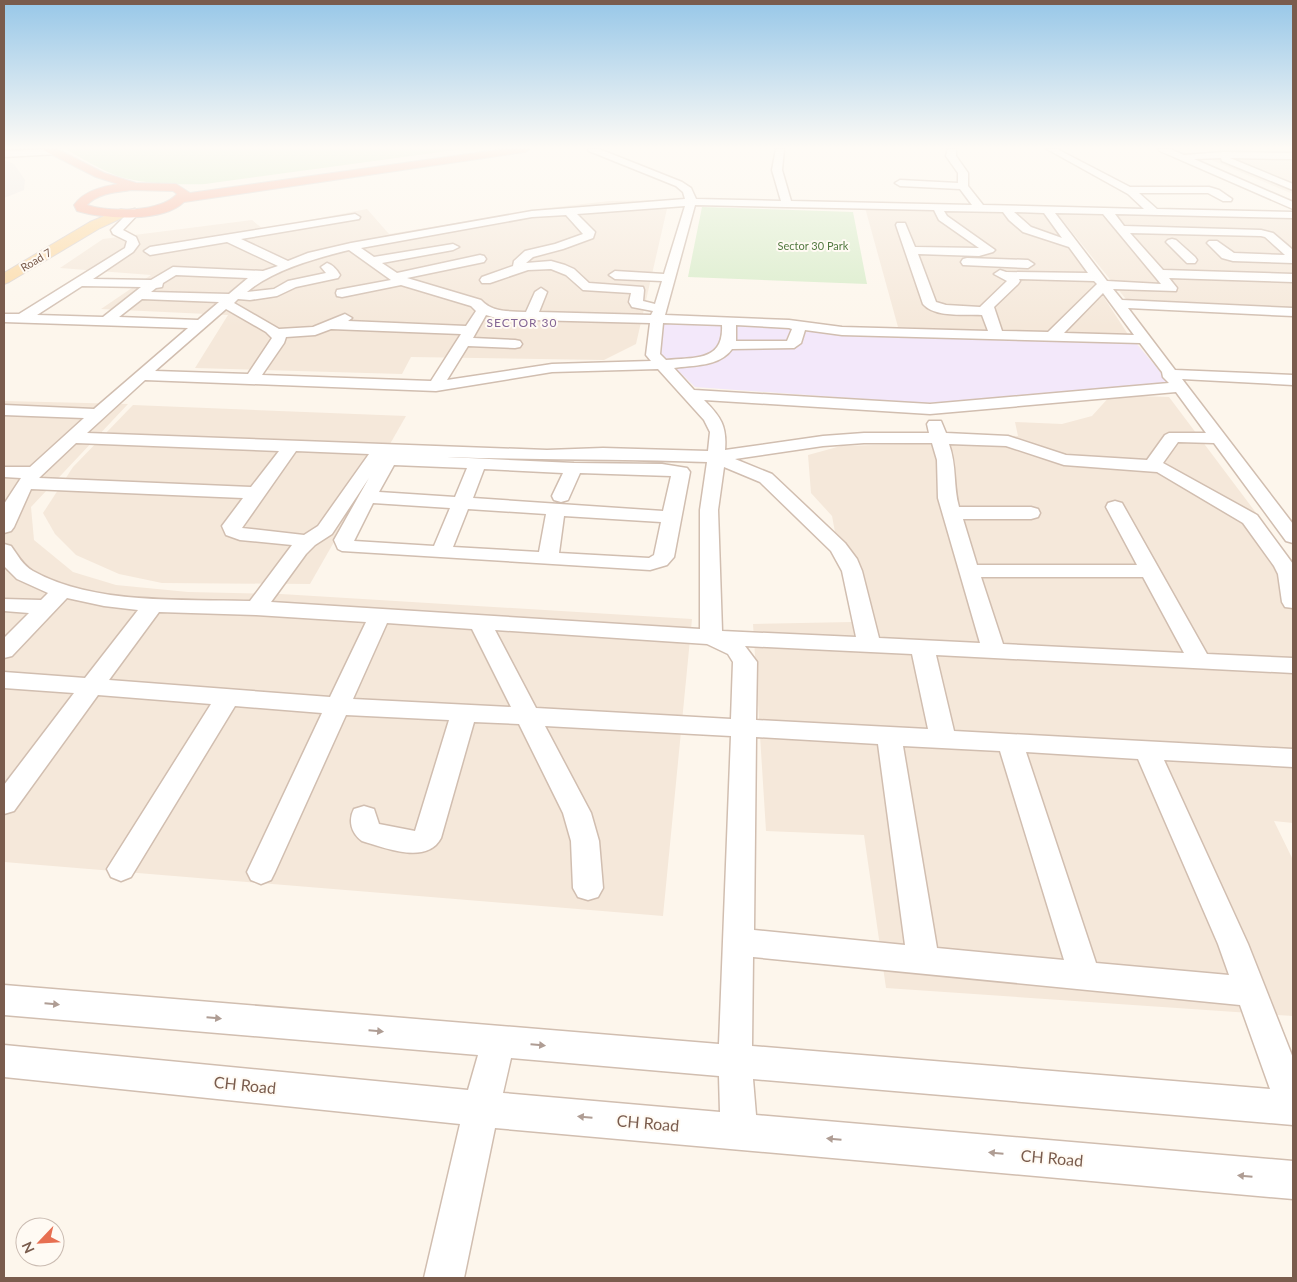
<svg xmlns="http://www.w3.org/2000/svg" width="1297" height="1282" font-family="Lato,sans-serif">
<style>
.residential{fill:#f5e8da}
.industrial{fill:#efe9e4}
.education{fill:#f3e8fa}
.green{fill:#d8ecc9}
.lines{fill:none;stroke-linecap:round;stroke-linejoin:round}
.minor-casing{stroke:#d1beb0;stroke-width:3}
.major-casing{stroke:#dad1cd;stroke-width:2}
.highway-casing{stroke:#dad1cd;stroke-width:2}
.minor{fill:#fff;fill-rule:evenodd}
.major{fill:#fbd9a5;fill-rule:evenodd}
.highway{fill:#f7b7a3;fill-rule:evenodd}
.oneway{fill:#af9d94}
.labels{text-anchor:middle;stroke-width:4;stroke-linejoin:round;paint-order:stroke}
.far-park-label{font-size:11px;fill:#537a41;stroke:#fffaf3}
.far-street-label{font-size:11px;fill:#7a5c4d;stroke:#fffaf3}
.far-neighbourhood-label{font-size:12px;letter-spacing:1px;fill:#846695;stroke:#fffaf3}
.near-street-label{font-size:16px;fill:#7a5c4d;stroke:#fffaf3}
</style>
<rect width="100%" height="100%" fill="#fdf6ec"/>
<g class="residential">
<polygon points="1264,156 1293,157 1293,171 1290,172 1293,173 1293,194 1204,157"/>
<polygon points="669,200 636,344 604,360 411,357 402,374 195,368 228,315 101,309 151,275 60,268 103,239 252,220 263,229 367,209 389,234 547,208 610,201"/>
<polygon points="864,204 1046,208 1129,336 898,327"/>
<polygon points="1056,212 1293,219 1293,310 1133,308"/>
<polygon points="1111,395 1169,397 1293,562 1293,823 1274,821 1293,860 1293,1016 886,988 864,835 766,831 753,624 852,622 832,516 811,493 808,455 841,446 908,444 982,435 1018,436 1015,422 1062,424 1092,416"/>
<polygon points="4,401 128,404 31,507 34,540 73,572 116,585 188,592 281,594 692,619 663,916 4,862"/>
<polygon points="133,405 406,416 310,584 162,583 119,574 76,555 55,534 43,513 73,467"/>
</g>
<polygon class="industrial" points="4,160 14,164 25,180 24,190 4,198"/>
<polygon class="education" points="664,322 778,326 833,335 1136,343 1169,382 957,402 921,403 695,387 661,354"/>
<g class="green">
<path d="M 65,149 L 463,149 L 205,184 C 182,185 147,184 124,178 C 103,172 84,159 65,149 Z"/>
<polygon points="702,207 853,212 867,284 688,277"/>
</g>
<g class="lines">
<defs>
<g id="minor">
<polygon points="55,149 58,150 58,154 4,157 4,151"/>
<path d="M 588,149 L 599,149 L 682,182 L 691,188 L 696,199 L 781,201 L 772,170 L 776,149 L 784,149 L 782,170 L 791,201 L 972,205 L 960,189 L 900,186 L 895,183 L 900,180 L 958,183 L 958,173 L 946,156 L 948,149 L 956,149 L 956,156 L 968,173 L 968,186 L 983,205 L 1144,209 L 1128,194 L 1047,149 L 1057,149 L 1130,187 L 1209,187 L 1219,190 L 1232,199 L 1231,201 L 1223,201 L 1208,193 L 1139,193 L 1157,209 L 1293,212 L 1293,218 L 1115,214 L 1124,226 L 1261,230 L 1273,233 L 1293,250 L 1293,263 L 1233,261 L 1222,258 L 1207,243 L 1209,241 L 1217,241 L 1234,253 L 1285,255 L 1265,237 L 1261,236 L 1130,233 L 1163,270 L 1293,274 L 1293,282 L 1169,278 L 1177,288 L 1176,291 L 1113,289 L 1122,300 L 1293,308 L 1293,316 L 1128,308 L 1175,370 L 1293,375 L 1293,385 L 1182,379 L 1293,524 L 1293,543 L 1286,541 L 1214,443 L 1178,442 L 1163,463 L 1257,515 L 1293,564 L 1293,608 L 1285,607 L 1282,602 L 1278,574 L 1274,566 L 1243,523 L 1157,472 L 1064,465 L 1006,446 L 949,444 C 957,466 953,486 959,507 L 1031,507 L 1038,509 L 1040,513 L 1038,517 L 1031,519 L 963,519 L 977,565 L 1137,565 L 1106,507 L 1108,503 L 1115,501 L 1122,503 L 1207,654 L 1293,658 L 1293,673 L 936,655 L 954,731 L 1293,749 L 1293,767 L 1164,760 L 1248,944 L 1293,1058 L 1293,1125 L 753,1079 L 756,1115 L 1293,1161 L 1293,1199 L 495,1128 L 464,1278 L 424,1278 L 460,1124 L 4,1077 L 4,1045 L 468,1090 L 478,1055 L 4,1015 L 4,985 L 719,1044 L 731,736 L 545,726 L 591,813 L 599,841 L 603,888 L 598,897 L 588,900 L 578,897 L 573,888 L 571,841 L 563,813 L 519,724 L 474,722 L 441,838 C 427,865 385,848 362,841 C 351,833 348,820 354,809 L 364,806 L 374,809 L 379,824 L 415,831 L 449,720 L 346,715 L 275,872 L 271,880 L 261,884 L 251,880 L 247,872 L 322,713 L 235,706 L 131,877 L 121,881 L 111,877 L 107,869 L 211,704 L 98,695 L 14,811 L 4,814 L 4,785 L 74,693 L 4,688 L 4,672 L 85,678 L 138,610 L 104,606 L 67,598 L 12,656 L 4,658 L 4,638 L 29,613 L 4,611 L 4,599 L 41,600 L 48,593 L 17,579 L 4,566 L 4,544 L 11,546 C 17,554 23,566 33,571 C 94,605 182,599 250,601 L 292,545 L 240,540 L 226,535 L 222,526 L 243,498 L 31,489 L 14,527 L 11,531 L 4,533 L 4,504 L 21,478 L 4,477 L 4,467 L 30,467 L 84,418 L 4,415 L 4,405 L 94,409 L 188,328 L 4,322 L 4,314 L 19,314 L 125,248 L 127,241 L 113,234 L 111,230 L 131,210 L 135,209 L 140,212 L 123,230 L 136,237 L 139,244 L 133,252 L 93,279 L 151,280 L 173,267 L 263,271 L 278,266 L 227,242 L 150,255 L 144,251 L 150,247 L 355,214 L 360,217 L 359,219 L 241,239 L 288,261 L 308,253 L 351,243 L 532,211 L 685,199 L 683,192 L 676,186 L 589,151 ZM 695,205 L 934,210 L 939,220 L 979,248 L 915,247 L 905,223 L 897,223 L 896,225 L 923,304 C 935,318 965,314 982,315 L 988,331 L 842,327 L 789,320 L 665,315 ZM 685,206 L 664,274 L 615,271 L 609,275 L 615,279 L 662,281 L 655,304 L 643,301 L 644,290 L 643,287 L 589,283 L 574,269 L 565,265 L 551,261 L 526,263 L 533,257 L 563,249 L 593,238 L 595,232 L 577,214 ZM 944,211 L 1003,212 L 1009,220 L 1023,232 L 1069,247 L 1088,273 L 1006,272 L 1000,270 L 994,274 L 1007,281 L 980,307 L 946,305 L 936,302 L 918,254 L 979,256 L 993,252 L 995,250 L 947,216 ZM 1014,212 L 1044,213 L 1062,238 L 1031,227 ZM 1055,213 L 1103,214 L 1161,284 L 1107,281 ZM 566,215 L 583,234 L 555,244 L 525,251 L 514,261 L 513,266 L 482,277 L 480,280 L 482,283 L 490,283 L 528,270 L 551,269 L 566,275 L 583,290 L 631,293 L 629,302 L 632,307 L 653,311 L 651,315 L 539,312 L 547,292 L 541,288 L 535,292 L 526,312 C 509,311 493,313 481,300 L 407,278 L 484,262 L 486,259 L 484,256 L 480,255 L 397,273 L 382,263 L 453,250 L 459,247 L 453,244 L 374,257 L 361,248 L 532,217 ZM 349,250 L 391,280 L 337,290 L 336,293 L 337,296 L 342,297 L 401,285 L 471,306 L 476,311 L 466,326 L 348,321 L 352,318 L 345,314 L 313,327 L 279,329 L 234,303 L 238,299 L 250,300 L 277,296 L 296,287 L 338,278 L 340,275 C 337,270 333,265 327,263 L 321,267 L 326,273 L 288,281 L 274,289 L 247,292 C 272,270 317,258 349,250 ZM 176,275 L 248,278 L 229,294 L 151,292 L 156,288 L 162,287 L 163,283 ZM 1019,279 L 1094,281 L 1097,284 L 1048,332 L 1002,331 L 994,307 L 1018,284 L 1020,281 ZM 82,286 L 141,287 L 103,317 L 37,315 ZM 1103,293 L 1134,335 L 1064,333 ZM 142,299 L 219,302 L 198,320 L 119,317 ZM 226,309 L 266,332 L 272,338 L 248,374 L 155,371 ZM 486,315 L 496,318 L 531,320 L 650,323 L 646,355 L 651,361 L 552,364 L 447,380 L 468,346 L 515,348 L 520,347 L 522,344 L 520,341 L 515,340 L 473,338 ZM 663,323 L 722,325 C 724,362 694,357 666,360 L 660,354 ZM 736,325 L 789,328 L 792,329 L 787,341 L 736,341 ZM 331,329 L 461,334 L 431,381 L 262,375 L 284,343 L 286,337 L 315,335 ZM 805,330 L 842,335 L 1140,343 L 1162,372 L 1163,377 L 1169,383 L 930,404 L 694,390 L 674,368 C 693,365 719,367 732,349 L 794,348 L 801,343 ZM 658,369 L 704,420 L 710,432 L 708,451 L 603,448 L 547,450 L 87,433 L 145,380 L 436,391 L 552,372 ZM 1176,392 L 1206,433 L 1169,433 L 1165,435 L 1147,460 L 1066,455 L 1008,436 L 946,433 L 941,421 L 929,421 L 927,424 L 929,433 L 864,433 L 823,436 L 725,450 C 727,426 721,417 704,400 L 930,414 ZM 76,443 L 279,451 L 251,487 L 39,478 ZM 864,443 L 932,443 L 937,460 L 938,498 L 980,643 L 879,638 L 862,571 L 857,559 L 845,543 L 772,474 L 735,459 L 823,446 ZM 296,451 L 369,454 L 318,526 L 304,535 L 242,528 ZM 447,457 C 534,460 620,459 707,462 L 700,510 L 700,629 L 271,602 L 306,554 L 315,545 L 332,534 L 369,478 L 334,540 L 338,549 L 342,551 L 650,570 L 667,565 L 674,557 L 690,472 L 687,468 L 662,464 L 574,463 ZM 394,465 L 467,468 L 455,497 L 379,492 ZM 724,467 L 760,482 L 831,551 L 842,571 L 856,637 L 722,631 L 718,510 ZM 484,469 L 563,473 L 552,496 L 554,500 L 561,502 L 568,500 L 580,473 L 671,476 L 663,511 L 473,498 ZM 373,503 L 450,508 L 434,546 L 354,541 ZM 468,509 L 546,514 L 539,552 L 453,547 ZM 564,516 L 661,522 L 654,555 L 649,558 L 559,553 ZM 981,577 L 1143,577 L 1184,653 L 1003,644 ZM 159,612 L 256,615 L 366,622 L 330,697 L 109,680 ZM 387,623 L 472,629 L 511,707 L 353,699 ZM 495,630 L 707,644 L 728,654 L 733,662 L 731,719 L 536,708 ZM 745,646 L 912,654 L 928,729 L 756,720 L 757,662 ZM 756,737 L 878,744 L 905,945 L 754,930 ZM 903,746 L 1000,751 L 1064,960 L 937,948 ZM 1026,752 L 1138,759 L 1218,944 L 1229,975 L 1096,963 ZM 753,957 L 1240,1005 L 1270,1089 L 752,1046 ZM 511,1058 L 719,1076 L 720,1112 L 503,1093 Z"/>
<polygon points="1159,149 1170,149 1184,155 1224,152 1293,153 1293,159 1230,158 1293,184 1293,190 1222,161 1221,158 1194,159 1293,202 1293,209 1160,151"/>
<polygon points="1172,239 1176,240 1195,257 1197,260 1195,263 1187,263 1166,242 1168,240"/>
<polygon points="967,258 1028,260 1034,264 1028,268 963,265 961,262 963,259"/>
</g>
<polygon id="major" points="121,209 126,210 128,213 126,216 100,228 9,282 4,284 4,273 90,222"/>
<path id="highway" d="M 44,149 L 57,149 L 104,173 L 136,183 L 176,184 L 190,193 L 504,149 L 530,149 L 525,152 L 184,202 C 162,223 104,219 77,211 L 74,205 C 84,191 101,187 118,184 L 96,177 L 45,151 ZM 132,190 L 173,191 L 177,194 C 160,213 109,212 87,205 C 98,193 117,192 132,190 Z"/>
</defs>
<use href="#minor" class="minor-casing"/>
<use href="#major" class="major-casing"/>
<use href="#highway" class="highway-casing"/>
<use href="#minor" class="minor"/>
<use href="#major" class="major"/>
<use href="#highway" class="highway"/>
</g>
<defs><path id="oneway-solid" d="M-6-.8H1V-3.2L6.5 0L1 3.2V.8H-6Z" transform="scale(1.25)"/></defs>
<g class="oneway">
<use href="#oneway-solid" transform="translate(52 1004) rotate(5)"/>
<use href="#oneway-solid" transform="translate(214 1018) rotate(5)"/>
<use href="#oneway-solid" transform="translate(376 1031) rotate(5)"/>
<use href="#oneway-solid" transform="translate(538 1045) rotate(5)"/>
<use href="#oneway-solid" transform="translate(585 1117) rotate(-175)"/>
<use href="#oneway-solid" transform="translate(834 1139) rotate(-175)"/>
<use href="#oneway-solid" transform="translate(996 1153) rotate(-175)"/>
<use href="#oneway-solid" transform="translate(1245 1176) rotate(-175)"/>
</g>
<linearGradient id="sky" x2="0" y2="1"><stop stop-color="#97c7e8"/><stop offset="0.45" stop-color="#fefbf6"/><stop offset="1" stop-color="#fefbf6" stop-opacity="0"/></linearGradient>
<rect width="1297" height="328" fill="url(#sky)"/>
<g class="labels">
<g class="far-park-label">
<text x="813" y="250">Sector 30 Park</text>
</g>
<g class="far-street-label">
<text transform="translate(36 260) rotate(-31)" y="4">Road 7</text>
</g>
<g class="far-neighbourhood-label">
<text x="522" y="327">SECTOR 30</text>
</g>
<g class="near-street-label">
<text transform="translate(245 1085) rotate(6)" y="6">CH Road</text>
<text transform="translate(648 1123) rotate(5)" y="6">CH Road</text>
<text transform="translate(1052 1158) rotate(5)" y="6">CH Road</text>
</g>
</g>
<rect width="1297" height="1282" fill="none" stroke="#7a5c4d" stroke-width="10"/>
<g transform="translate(40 1242) rotate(245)"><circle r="24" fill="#fffaf3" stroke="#cabbb1"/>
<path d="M0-4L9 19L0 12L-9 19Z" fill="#e76f51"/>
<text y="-8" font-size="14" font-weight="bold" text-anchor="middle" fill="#7a5c4d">N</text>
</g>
</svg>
